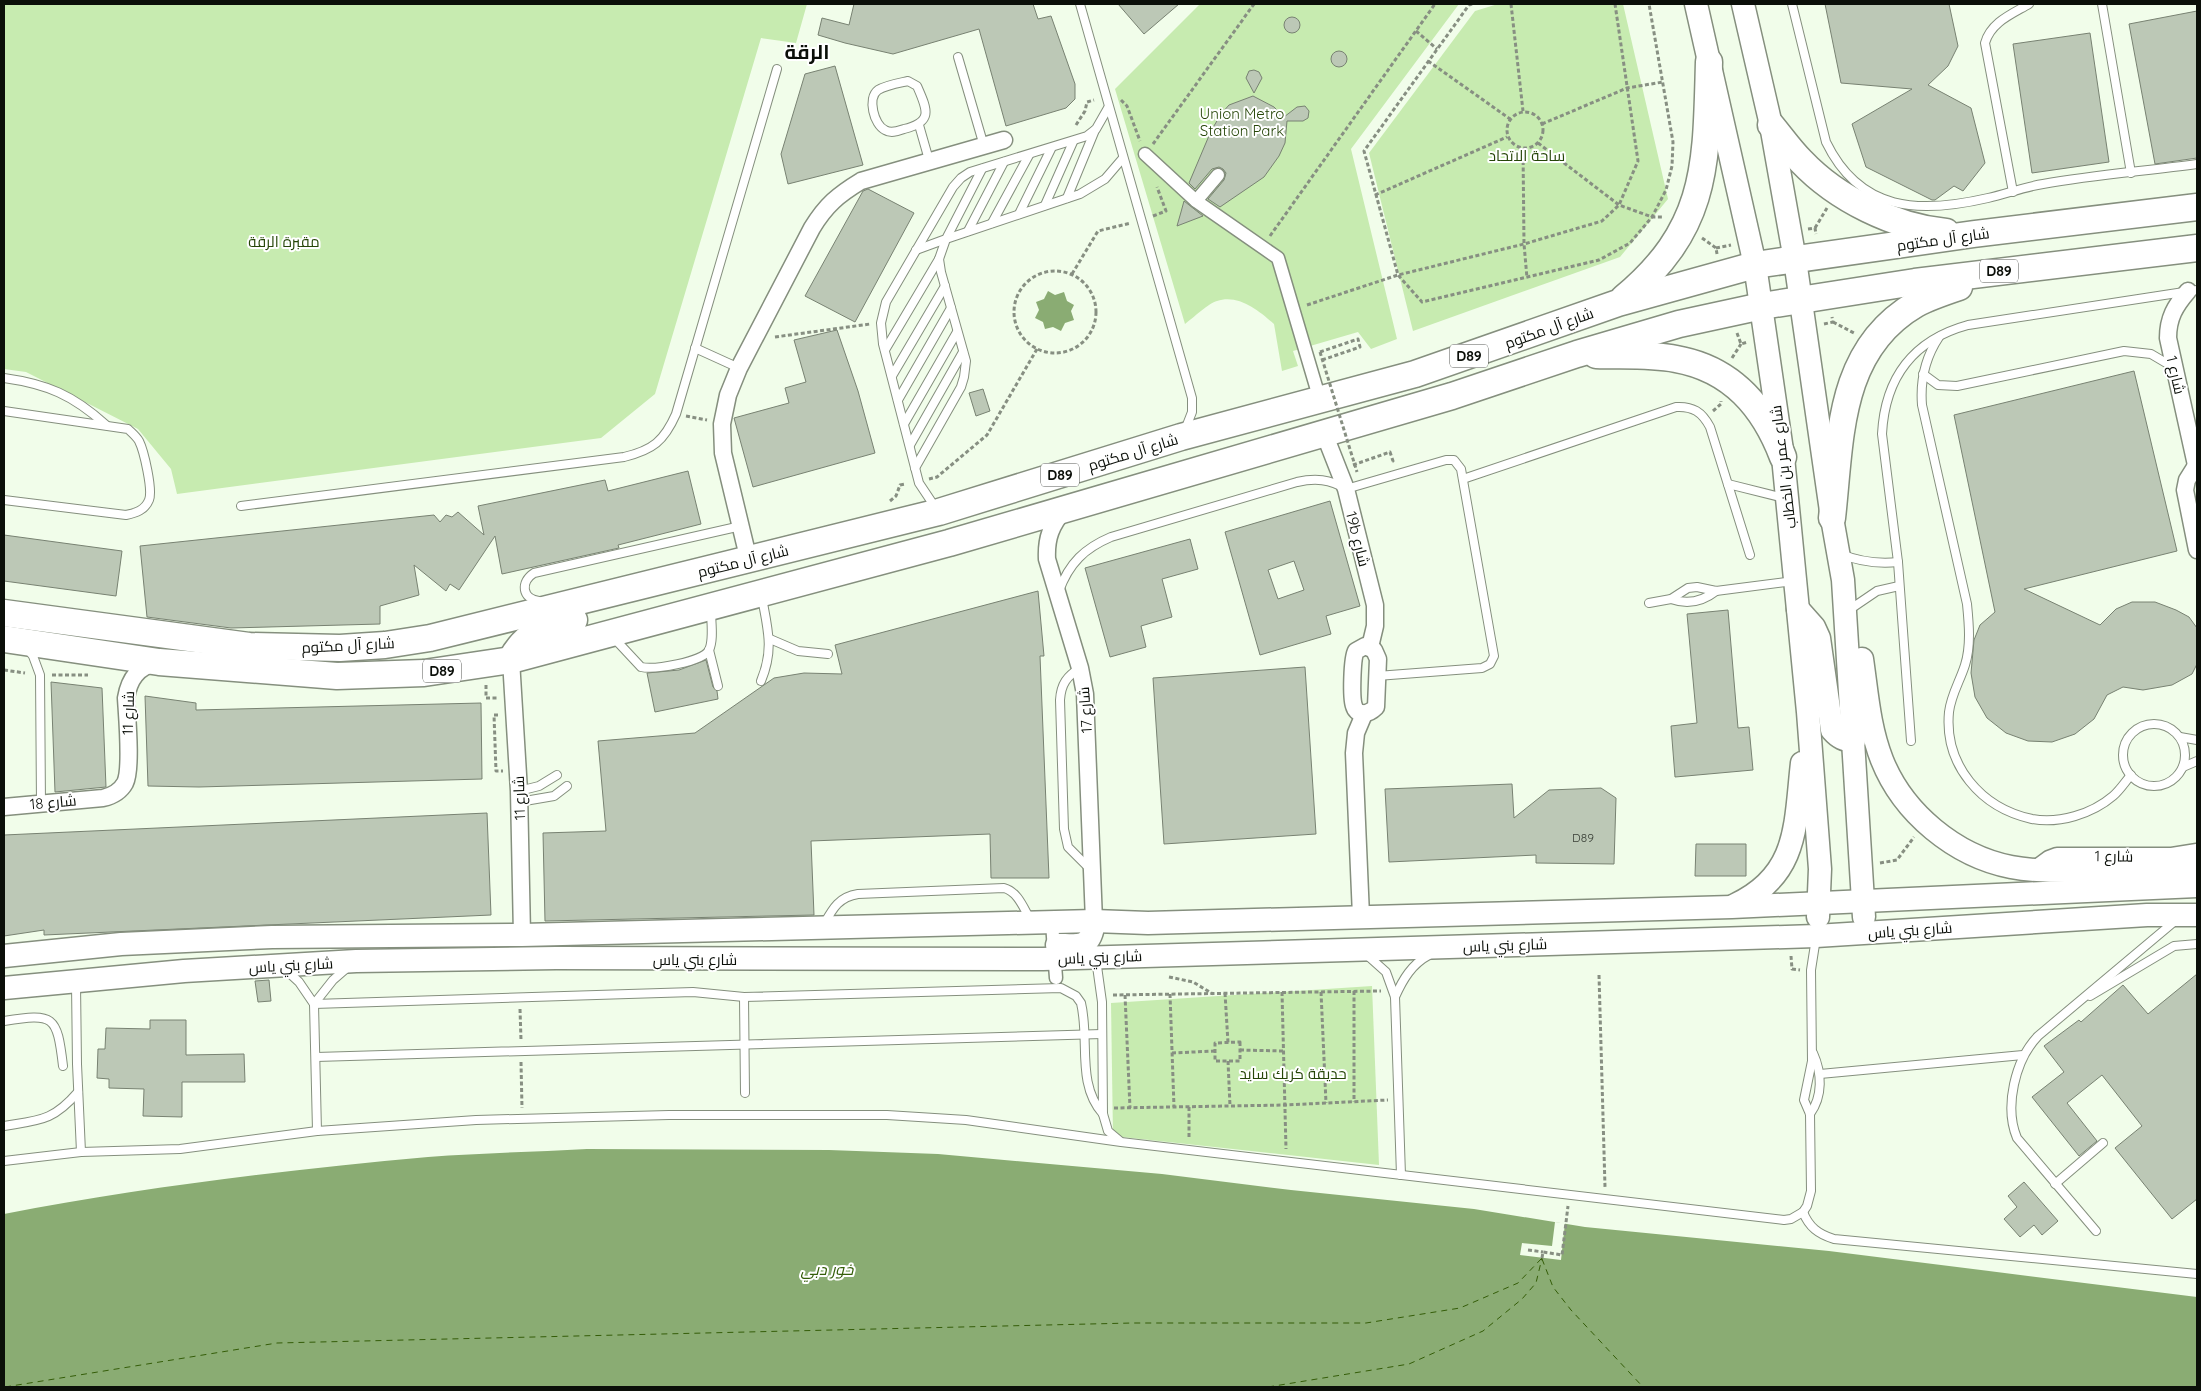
<svg xmlns="http://www.w3.org/2000/svg" width="2201" height="1391" viewBox="0 0 2201 1391" font-family="Quicksand,Cairo,sans-serif">
<style>
.green{fill:#c7ebb0}
.water{fill:#8aac73}
.pier{fill:#f1fdea}
.lines{fill:none;stroke-linecap:round;stroke-linejoin:round}
.ferry{stroke:#345d08;stroke-width:1;stroke-dasharray:6 5;stroke-linecap:butt}
.building{fill:#bcc8b6;stroke:#788272;fill-rule:evenodd}
.service-casing{stroke:#858f7e;stroke-width:10}
.pedestrian-casing{stroke:#858f7e;stroke-width:15}
.minor-casing{stroke:#858f7e;stroke-width:19}
.secondary-casing{stroke:#858f7e;stroke-width:25}
.primary-casing{stroke:#858f7e;stroke-width:29}
.path{stroke:#878f82;stroke-width:3;stroke-dasharray:4 2.5;stroke-linecap:butt}
.service{stroke:#fff;stroke-width:8}
.pedestrian{stroke:#fff;stroke-width:12}
.minor{stroke:#fff;stroke-width:16}
.secondary{stroke:#fff;stroke-width:22}
.primary{stroke:#fff;stroke-width:26}
.path-bridge{stroke:#878f82;stroke-width:3;stroke-dasharray:4 2.5;stroke-linecap:butt}
.labels{text-anchor:middle;dominant-baseline:central;stroke-width:4;stroke-linejoin:round;paint-order:stroke}
.number-label{font-size:12px;fill:#373d34}
.shield{fill:#fff;stroke:#545753;stroke-width:1}
.shield-label{font-size:14px;font-weight:bold;fill:#0b0f09}
.park-label{font-size:15px;fill:#254507;stroke:#fff}
.street-label{font-size:15px;fill:#0b0f09;stroke:#fff}
.water-label{font-size:16px;font-style:italic;fill:#345d08;stroke:#fff}
.district-label{font-size:20px;font-weight:bold;fill:#0b0f09;stroke:#fff}
</style>
<rect width="100%" height="100%" fill="#f1fdea"/>
<!-- green -->
<g class="green">
<polygon points="4,4 807,4 796,43 761,38 655,394 601,438 177,494 171,469 138,429 26,372 4,369"/>
<path d="M1200 4H1459L1351 149 1397 339 1371 349 1358 332 1293 351 1298 366 1282 371 1274 324C1259 311 1239 294 1217 301 1209 303 1193 318 1185 324L1115 89Z"/>
<polygon points="1498,4 1623,4 1668,199 1620,257 1413,331 1369,153 1475,11"/>
<polygon points="1372,986 1379,1165 1113,1136 1111,1003"/>
</g>
<!-- water -->
<g class="water">
<polygon points="1048,291 1055,295 1064,292 1067,301 1074,305 1071,311 1074,320 1065,323 1061,331 1053,327 1045,329 1043,322 1035,318 1039,310 1036,302 1044,299"/>
<path d="M587 1149 829 1150 938 1154 1162 1174 1291 1190 1474 1209 1585 1227 1829 1251 2197 1297V1387H4V1214C144 1187 286 1170 428 1157 481 1153 534 1152 587 1149Z"/>
</g>
<!-- pier -->
<polygon class="pier" points="1555,1222 1565,1223 1561,1260 1520,1255 1522,1243 1552,1246"/>
<g class="lines">
<!-- ferry -->
<g class="ferry">
<polyline points="1542,1259 1553,1287 1571,1310 1643,1387"/>
<polyline points="5,1387 277,1343 1132,1323 1366,1323 1460,1308 1518,1283 1542,1258"/>
<polyline points="1268,1387 1409,1364 1483,1331 1522,1299 1536,1283 1542,1258"/>
</g>
</g>
<!-- building -->
<g class="building">
<polygon points="854,4 1033,4 1038,19 1051,16 1075,84 1075,99 1066,108 1006,126 979,29 893,54 845,43 818,35 822,18 849,25"/>
<polygon points="1118,4 1179,4 1144,34"/>
<polygon points="1825,4 1949,4 1958,46 1948,66 1928,85 1971,108 1985,163 1963,191 1954,186 1935,200 1932,200 1866,167 1852,124 1912,89 1841,83"/>
<polygon points="2197,11 2197,158 2155,164 2129,24"/>
<circle cx="1292" cy="25" r="8"/>
<polygon points="2090,33 2109,162 2032,173 2013,44"/>
<circle cx="1339" cy="59" r="8"/>
<polygon points="835,66 863,165 788,184 781,154 805,74"/>
<polygon points="1254,70 1259,72 1262,78 1254,93 1246,78 1249,71"/>
<polygon points="1253,96 1274,107 1284,117 1297,107 1305,106 1309,111 1308,118 1303,121 1287,121 1285,143 1279,156 1264,177 1220,207 1208,199 1224,180 1226,173 1223,169 1219,167 1212,169 1195,189 1189,183 1211,131 1221,114 1229,105"/>
<polygon points="868,189 914,213 855,322 805,296 863,191"/>
<polygon points="1184,201 1203,216 1177,226 1181,212"/>
<polygon points="837,330 858,391 875,453 753,487 734,418 789,403 785,388 806,382 794,340"/>
<polygon points="2134,371 2177,551 2024,589 2100,625 2116,609 2132,602 2155,602 2176,610 2189,617 2197,628 2197,664 2192,674 2172,685 2143,690 2123,687 2107,695 2094,719 2075,734 2052,742 2028,741 2006,733 1987,718 1975,697 1971,673 1974,640 1980,625 1995,612 1954,415"/>
<polygon points="983,389 990,411 976,416 969,393"/>
<polygon points="688,471 701,524 618,545 619,548 502,574 495,536 459,590 450,584 446,591 414,565 419,595 380,606 380,624 231,628 147,617 140,546 434,515 440,522 446,515 452,517 458,512 484,535 478,506 605,480 608,491"/>
<path d="M1330 501 1360 606 1326 616 1331 634 1260 655 1225 532ZM1294 561 1304 590 1278 599 1268 570Z"/>
<polygon points="4,535 122,551 116,596 4,581"/>
<polygon points="1190,539 1198,569 1162,579 1172,617 1141,626 1146,647 1110,657 1085,568"/>
<polygon points="1038,591 1044,656 1040,656 1049,878 991,878 990,834 811,841 814,915 545,921 543,833 606,831 598,741 695,733 774,678 804,673 842,674 835,645"/>
<polygon points="1728,610 1738,728 1749,727 1753,770 1675,777 1671,726 1697,723 1687,614"/>
<polygon points="706,660 713,687 717,691 718,699 655,712 647,673 679,670"/>
<polygon points="1305,667 1316,834 1164,844 1153,678"/>
<polygon points="51,682 102,688 106,787 55,792"/>
<polygon points="145,696 196,703 196,710 481,703 482,779 199,787 148,786"/>
<polygon points="1512,784 1514,818 1549,790 1601,788 1616,798 1614,864 1536,863 1536,855 1389,862 1385,789"/>
<polygon points="487,813 491,915 44,935 44,930 4,936 4,835"/>
<polygon points="1696,844 1746,844 1746,876 1695,876"/>
<polygon points="2197,974 2197,1199 2172,1219 2115,1148 2142,1126 2102,1075 2067,1103 2097,1141 2079,1156 2032,1097 2064,1072 2044,1046 2079,1020 2081,1022 2123,985 2148,1014"/>
<polygon points="269,980 271,1001 258,1002 255,981"/>
<polygon points="150,1020 186,1020 186,1055 244,1054 245,1082 182,1082 182,1117 143,1116 144,1089 109,1088 109,1079 97,1078 98,1049 105,1049 106,1028 150,1029"/>
<polygon points="2024,1182 2058,1221 2042,1235 2034,1225 2020,1237 2004,1219 2017,1207 2008,1196"/>
</g>
<g class="lines">
<!-- service casing -->
<g class="service-casing">
<g id="service">
<polyline points="1080,4 1192,398 1192,412 1185,430"/>
<path d="M1792 4 1826 142C1860 212 1919 214 1988 198 2006 194 2024 187 2043 184 2094 175 2146 171 2197 164"/>
<polyline points="2102,4 2131,173"/>
<polyline points="958,57 984,146"/>
<path d="M908 81 917 86C927 109 934 122 904 129 898 131 891 134 885 130 874 125 867 98 878 90 886 85 899 83 908 81Z"/>
<polyline points="919,125 929,160"/>
<path d="M2013 192 1985 43C1991 22 2012 14 2029 4"/>
<polyline points="1067,198 1095,130"/>
<polyline points="1045,205 1073,142"/>
<polyline points="1019,214 1051,149"/>
<polyline points="992,223 1029,155"/>
<polyline points="968,231 1004,162"/>
<polyline points="916,250 946,239 982,169"/>
<path d="M1939 337C1925 358 1920 380 1922 405L1967 604C1969 624 1971 646 1965 665 1960 681 1951 695 1949 712 1944 765 1981 808 2032 819 2059 824 2092 814 2113 796 2120 790 2125 782 2131 775"/>
<polyline points="695,348 739,368"/>
<polyline points="885,350 939,259"/>
<polyline points="1923,374 1938,385 1957,386 2124,351 2151,354 2173,367"/>
<polyline points="892,376 945,286"/>
<path d="M4 378C47 384 73 395 106 425"/>
<polyline points="898,400 951,308"/>
<path d="M4 411 128 429C132 433 136 436 139 441 144 451 153 490 149 500 145 510 136 513 126 515L4 500"/>
<polyline points="904,424 957,332"/>
<polyline points="910,445 963,352"/>
<polyline points="915,468 961,387 964,377 966,361 941,272 939,259 946,239 1080,194 1105,179 1123,158"/>
<path d="M1463 479 1676 407C1693 406 1702 412 1710 427L1750 555"/>
<polyline points="1728,484 1784,498"/>
<path d="M241 506 624 457C653 450 664 441 676 414L777 69"/>
<polyline points="935,507 919,483 883,344 881,323 886,302 953,187 961,178 970,172 1087,136 1096,129 1108,108"/>
<path d="M1841 554C1860 562 1877 564 1898 562"/>
<path d="M1059 591C1069 563 1085 548 1111 537L1297 482C1315 478 1330 479 1346 489L1446 460H1454L1461 469 1494 656 1490 664 1482 668 1377 676"/>
<path d="M1671 599C1688 605 1702 602 1716 591"/>
<path d="M539 601C522 599 520 582 534 573L741 526"/>
<polyline points="1649,603 1671,599 1688,588 1697,587 1716,591 1794,581"/>
<polyline points="1849,610 1877,591 1899,586"/>
<path d="M613 637 641 667C654 670 703 662 709 650 714 640 711 622 711 611"/>
<polyline points="770,639 798,651 828,654"/>
<polyline points="27,648 33,656 40,675 41,804"/>
<polyline points="709,650 718,686"/>
<path d="M1080 668C1067 676 1061 684 1060 700L1064 829 1068 847 1091 870"/>
<path d="M761 681C774 650 768 630 762 598"/>
<circle cx="2154" cy="755" r="31"/>
<polyline points="2180,737 2197,740"/>
<path d="M1911 741 1898 562 1882 434C1885 378 1913 340 1968 325L2197 290"/>
<polyline points="2183,767 2197,761"/>
<polyline points="519,791 539,786 557,775"/>
<polyline points="519,802 554,796 567,786"/>
<path d="M824 924C833 908 839 897 858 894L1004 888C1018 892 1023 907 1030 919"/>
<polyline points="1367,955 1386,972 1395,997 1401,1175"/>
<polyline points="1096,959 1102,1002 1103,1114 1108,1131 1120,1141"/>
<polyline points="285,969 299,982 314,1004 317,1131"/>
<polyline points="76,984 77,1064 81,1152"/>
<polyline points="2090,996 2174,946 2197,944"/>
<polyline points="744,997 745,1093"/>
<path d="M1395 997C1403 979 1412 964 1429 955"/>
<path d="M314 1004 693 992 744 997 1061 988 1076 996 1081 1003C1090 1040 1076 1084 1103 1114"/>
<polyline points="314,1004 333,980 348,967"/>
<path d="M4 1021C54 1013 57 1015 63 1066"/>
<polyline points="316,1057 1102,1034"/>
<polyline points="1820,1074 2023,1055"/>
<path d="M1810 1114C1823 1096 1822 1073 1813 1053"/>
<path d="M4 1126C40 1120 53 1121 78 1092"/>
<polyline points="4,1161 81,1152 180,1149 317,1131 476,1120 669,1115 887,1115 966,1120 1121,1142 1784,1220 1791,1219 1803,1212 1807,1206 1811,1191 1810,1114 1804,1100 1812,1061 1811,970 1816,938"/>
<polyline points="2055,1184 2103,1143"/>
<path d="M1803 1212C1809 1227 1818 1234 1834 1239L2197 1274"/>
<path d="M2096 1231 2017 1138C2004 1107 2015 1060 2038 1036L2175 921"/>
</g>
</g>
<!-- pedestrian casing -->
<g class="pedestrian-casing">
<g id="pedestrian">
<polyline points="1145,154 1196,201 1278,258 1320,400"/>
<polyline points="1196,201 1218,175"/>
<polyline points="1052,923 1056,978"/>
</g>
</g>
<!-- minor casing -->
<g class="minor-casing">
<g id="minor">
<path d="M2188 291C2175 306 2168 318 2168 338L2196 465"/>
<polyline points="1324,433 1346,489 1375,605 1375,626 1370,647"/>
<polyline points="2197,464 2187,480 2185,490 2197,550"/>
<path d="M1065 509C1051 525 1046 538 1047 559L1080 668 1085 694 1094 921"/>
<path d="M749 561 723 453 722 424 728 395 739 368 812 228C826 205 838 195 861 181L1004 140"/>
<path d="M1365 646 1374 650 1378 659 1376 707C1372 711 1368 714 1362 713 1358 713 1355 710 1354 706 1351 698 1352 658 1356 651Z"/>
<polyline points="511,660 519,791 522,935"/>
<path d="M4 807 103 798C112 796 120 792 125 783 132 769 127 716 126 698 129 680 137 667 156 663"/>
<polyline points="2034,870 2049,859 2057,856 2172,856 2197,852"/>
<polyline points="1361,916 1354,753 1356,733 1364,714"/>
</g>
</g>
<!-- secondary casing -->
<g class="secondary-casing">
<g id="secondary">
<polyline points="1696,4 1755,265 1783,457 1808,712 1820,869 1818,917"/>
<polyline points="1743,4 1771,125 1795,260 1832,518 1843,580 1864,917"/>
<path d="M1798 609 1814 627 1819 638 1832 730C1839 738 1844 740 1854 741"/>
<path d="M1862 659C1867 693 1869 727 1882 760 1903 813 1955 856 2011 867 2037 872 2064 871 2091 870 2126 870 2162 870 2197 869"/>
<path d="M1735 905C1799 875 1795 825 1802 763"/>
<path d="M1057 945C1081 945 1091 949 1094 921"/>
<polyline points="4,956 121,944 272,937 522,935 1094,921 1148,923 1732,907 2197,886"/>
<polyline points="4,988 184,971 356,961 556,958 1043,959 1816,936 2147,915 2197,915"/>
</g>
</g>
<!-- primary casing -->
<g class="primary-casing">
<g id="primary">
<path d="M1771 125C1781 137 1790 150 1801 161 1837 199 1894 227 1946 232"/>
<path d="M1624 298C1709 227 1706 164 1709 62"/>
<path d="M1596 355C1622 356 1650 354 1676 359 1732 369 1764 407 1783 457"/>
<path d="M1832 518C1841 438 1837 350 1916 304 1929 297 1944 292 1959 287"/>
<polyline points="4,613 249,646 340,648 385,645 430,638 939,512 1181,437 1415,374 1618,303 1755,265 1974,234 2197,207"/>
<polyline points="4,639 159,662 337,676 424,673 511,660 949,543 1452,396 1577,354 1679,324 1762,306 1915,282 2197,248"/>
<path d="M511 660C526 631 545 628 574 620"/>
</g>
</g>
<!-- path -->
<g class="path">
<polyline points="1472,4 1469,5 1364,151 1398,275 1422,302 1599,260 1630,243 1652,217 1666,190 1672,166 1673,142 1649,4"/>
<polyline points="1511,4 1523,111"/>
<polyline points="1416,31 1437,49"/>
<polyline points="1428,61 1510,119"/>
<polyline points="1121,100 1127,106 1140,141"/>
<circle cx="1525" cy="130" r="18"/>
<polyline points="1542,124 1627,88 1663,82"/>
<polyline points="1076,125 1085,111 1087,102 1094,100"/>
<polyline points="1538,143 1619,205 1652,217 1664,217"/>
<polyline points="1153,144 1254,4"/>
<polyline points="1523,148 1524,244 1527,278"/>
<polyline points="1375,195 1507,137"/>
<polyline points="1153,216 1166,211 1157,187"/>
<polyline points="1815,228 1827,208"/>
<polyline points="1808,229 1815,228 1816,234"/>
<polyline points="1270,236 1435,4"/>
<polyline points="1702,238 1716,248 1717,254"/>
<polyline points="1716,248 1731,245"/>
<circle cx="1055" cy="312" r="41"/>
<polyline points="1072,274 1098,231 1131,223"/>
<polyline points="1307,305 1398,275 1524,244 1602,221 1619,205 1638,161 1615,4"/>
<polyline points="1833,322 1854,333"/>
<polyline points="1824,324 1833,322 1832,317"/>
<polyline points="1737,333 1741,344 1748,342"/>
<polyline points="775,337 870,324"/>
<polyline points="1320,352 1358,339 1360,347 1322,360"/>
<polyline points="1732,358 1741,344"/>
<polyline points="1713,411 1721,404 1721,401"/>
<polyline points="686,416 707,420"/>
<polyline points="1353,465 1390,452 1393,461 1390,462"/>
<polyline points="929,479 937,477 987,435 1037,349"/>
<polyline points="890,501 896,496 900,485 906,484"/>
<polyline points="4,670 25,673"/>
<polyline points="52,675 88,675"/>
<polyline points="486,685 486,698 497,698"/>
<polyline points="498,715 494,715 496,771 503,771"/>
<polyline points="1880,863 1897,860 1914,837"/>
<polyline points="1791,956 1792,969 1800,970"/>
<polyline points="1599,975 1605,1187"/>
<polyline points="1169,977 1193,982 1213,994"/>
<polyline points="1354,991 1354,1102"/>
<polyline points="1282,992 1286,1149"/>
<polyline points="1321,992 1326,1103"/>
<polyline points="1225,993 1228,1043"/>
<polyline points="1170,994 1174,1107"/>
<polyline points="1113,995 1381,991"/>
<polyline points="1125,995 1130,1108"/>
<polyline points="520,1009 521,1040"/>
<polygon points="1240,1042 1240,1061 1215,1061 1215,1043"/>
<polyline points="1240,1050 1284,1051"/>
<polyline points="1172,1053 1215,1051"/>
<polyline points="1228,1061 1230,1106"/>
<polyline points="521,1062 522,1108"/>
<polyline points="1189,1107 1189,1139"/>
<polyline points="1114,1108 1285,1105 1388,1100"/>
<polyline points="1528,1250 1543,1252"/>
<polyline points="1542,1258 1543,1252 1562,1255 1568,1206"/>
</g>
<!-- service -->
<use href="#service" class="service"/>
<!-- pedestrian -->
<use href="#pedestrian" class="pedestrian"/>
<!-- minor -->
<use href="#minor" class="minor"/>
<!-- secondary -->
<use href="#secondary" class="secondary"/>
<!-- primary -->
<use href="#primary" class="primary"/>
<!-- path-bridge -->
<polyline class="path-bridge" points="1320,352 1357,472"/>
</g>
<g class="labels">
<!-- number labels -->
<g class="number-label">
<text x="1583" y="837">D89</text>
</g>
<!-- shield labels -->
<g class="shield">
<rect x="1980" y="259.5" width="38" height="23" rx="4"/>
<rect x="1450" y="344.5" width="38" height="23" rx="4"/>
<rect x="1041" y="463.5" width="38" height="23" rx="4"/>
<rect x="423" y="659.5" width="38" height="23" rx="4"/>
</g>
<g class="shield-label">
<text x="1999" y="271">D89</text>
<text x="1469" y="356">D89</text>
<text x="1060" y="475">D89</text>
<text x="442" y="671">D89</text>
</g>
<!-- park labels -->
<g class="park-label">
<text x="1242" y="113">Union Metro<tspan x="1242" dy="17">Station Park</tspan></text>
<text x="1527" y="155">ساحة الاتحاد</text>
<text x="284" y="241">مقبرة الرقة</text>
<text x="1293" y="1073">حديقة كريك سايد</text>
</g>
<!-- street labels -->
<g class="street-label">
<text transform="translate(1943 239) rotate(-8)">شارع آل مكتوم</text>
<text transform="translate(1549 328) rotate(-20)">شارع آل مكتوم</text>
<text transform="translate(2176 375) rotate(77)">شارع 1</text>
<text transform="translate(1133 452) rotate(-17)">شارع آل مكتوم</text>
<text transform="translate(1783 467) rotate(-97)">شارع عمر بن الخطاب</text>
<text transform="translate(1358 539) rotate(76)">19b شارع</text>
<text transform="translate(743 561) rotate(-14)">شارع آل مكتوم</text>
<text transform="translate(348 645) rotate(-3)">شارع آل مكتوم</text>
<text transform="translate(1085 710) rotate(-94)">شارع 17</text>
<text transform="translate(128 713) rotate(-88)">شارع 11</text>
<text transform="translate(519 798) rotate(-92)">شارع 11</text>
<text transform="translate(53 802) rotate(-5)">شارع 18</text>
<text transform="translate(2114 856) rotate(1)">شارع 1</text>
<text transform="translate(1910 930) rotate(-4)">شارع بني ياس</text>
<text transform="translate(1505 945) rotate(-2)">شارع بني ياس</text>
<text transform="translate(1100 957) rotate(-2)">شارع بني ياس</text>
<text x="695" y="959">شارع بني ياس</text>
<text transform="translate(291 965) rotate(-3)">شارع بني ياس</text>
</g>
<!-- water labels -->
<g class="water-label">
<text x="827" y="1269">خور دبي</text>
</g>
<!-- district labels -->
<g class="district-label">
<text x="807" y="51">الرقة</text>
</g>
</g>
<!-- border -->
<rect width="2201" height="1391" fill="none" stroke="#0b0f09" stroke-width="10"/>
</svg>
